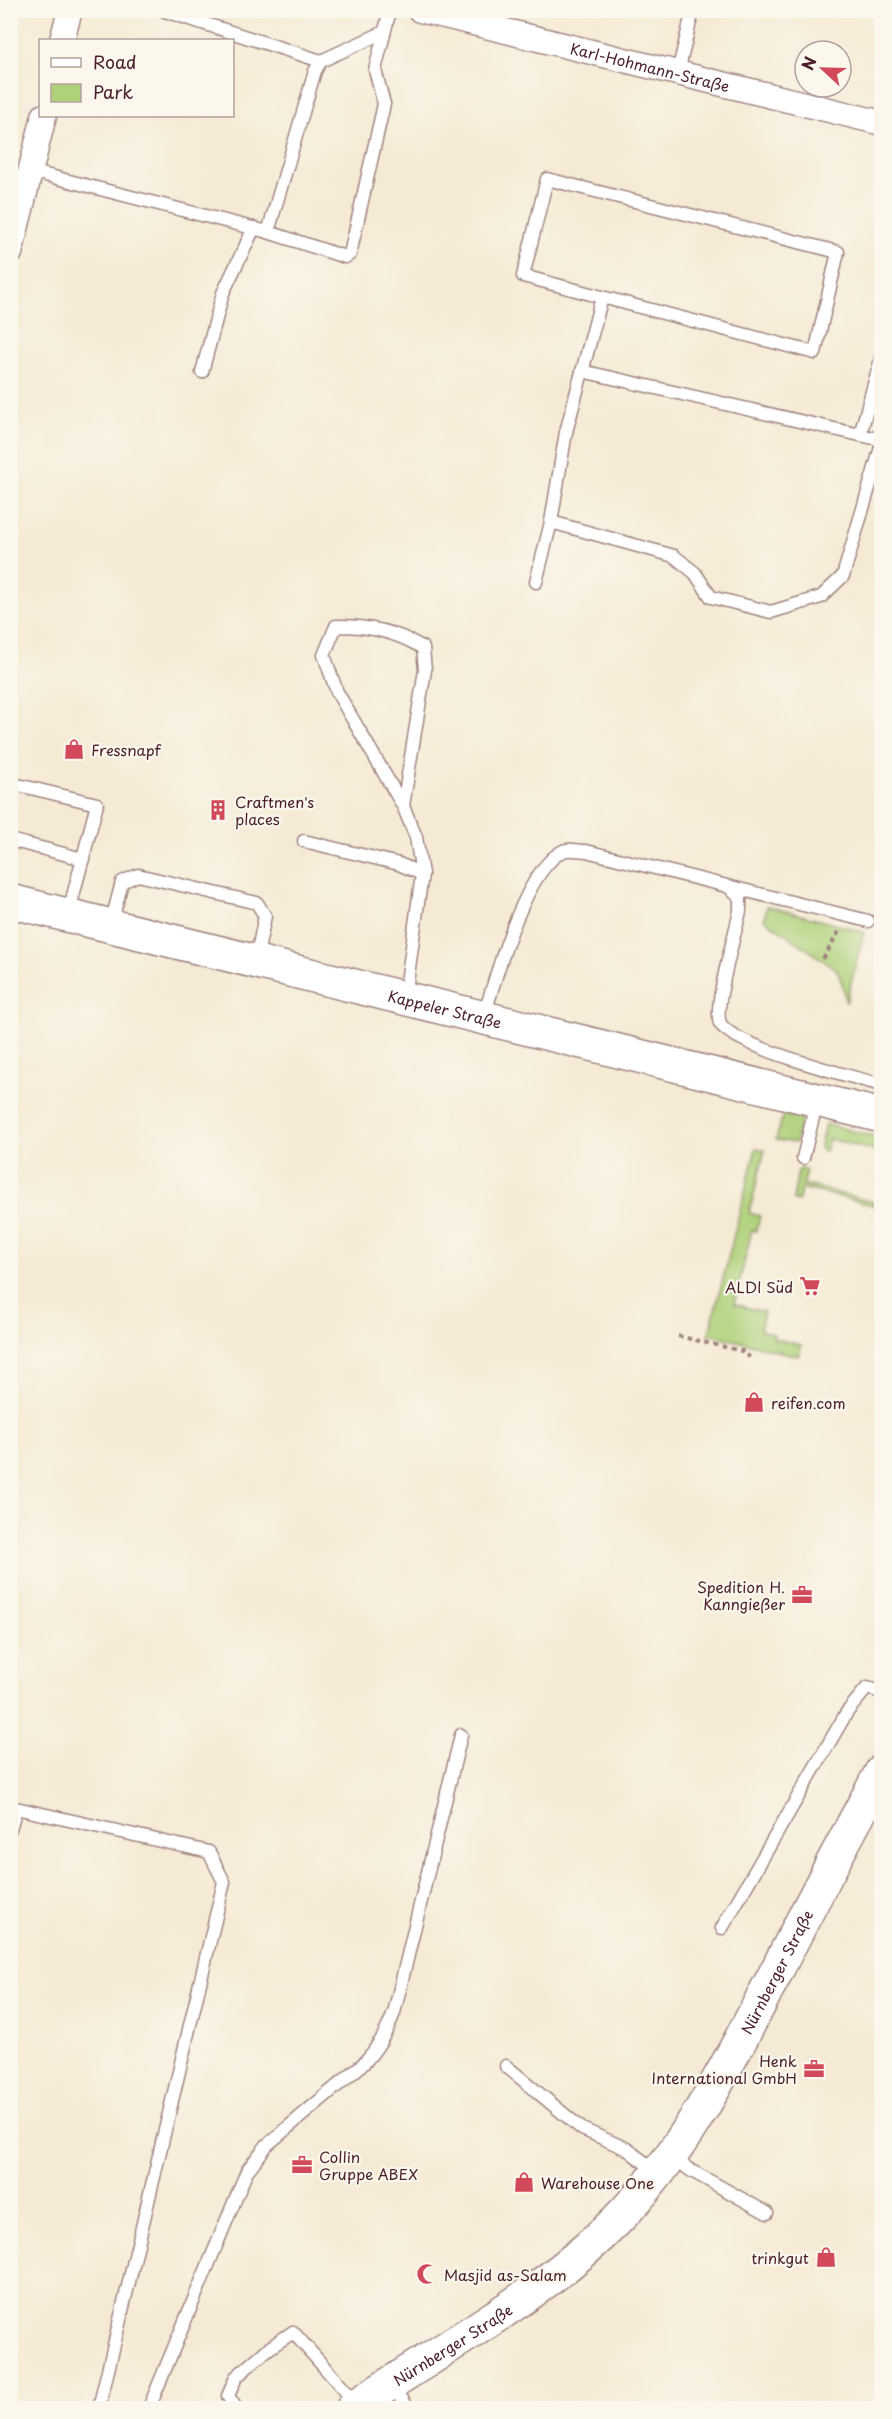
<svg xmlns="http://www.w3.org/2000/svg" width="892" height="2419" viewBox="0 0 892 2419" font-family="'Playpen Sans',sans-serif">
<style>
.green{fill:#aed17a;stroke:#7c7852;stroke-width:1.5}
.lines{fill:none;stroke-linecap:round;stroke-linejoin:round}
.lane-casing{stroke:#a08480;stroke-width:15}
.street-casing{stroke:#a08480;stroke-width:27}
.secondary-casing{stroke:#a08480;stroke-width:36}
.path{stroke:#a08480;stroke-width:4;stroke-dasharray:4.5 4.5;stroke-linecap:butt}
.lane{stroke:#fff;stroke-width:12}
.street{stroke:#fff;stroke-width:24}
.secondary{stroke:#fff;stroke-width:33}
.labels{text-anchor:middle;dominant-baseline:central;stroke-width:4.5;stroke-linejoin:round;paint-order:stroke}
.street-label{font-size:15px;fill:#4a1f2b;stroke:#fbf7ec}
.poi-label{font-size:15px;fill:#4a1f2b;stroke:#fbf7ec;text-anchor:start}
</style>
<rect width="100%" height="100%" fill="#fbf7ec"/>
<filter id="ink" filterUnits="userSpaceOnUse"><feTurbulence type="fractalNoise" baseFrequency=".0167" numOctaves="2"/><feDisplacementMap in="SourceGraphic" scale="12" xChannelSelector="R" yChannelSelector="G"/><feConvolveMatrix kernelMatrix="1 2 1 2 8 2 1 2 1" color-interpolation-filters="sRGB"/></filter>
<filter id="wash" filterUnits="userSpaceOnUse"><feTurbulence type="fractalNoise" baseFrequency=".008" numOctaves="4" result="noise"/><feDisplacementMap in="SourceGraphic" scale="24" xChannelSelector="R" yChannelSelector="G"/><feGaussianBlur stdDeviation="1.35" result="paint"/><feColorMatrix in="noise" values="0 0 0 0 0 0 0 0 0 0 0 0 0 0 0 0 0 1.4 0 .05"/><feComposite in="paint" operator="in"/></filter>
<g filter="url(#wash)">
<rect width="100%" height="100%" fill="#f5ead4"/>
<!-- green -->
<g class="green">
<polygon points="767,906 864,932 846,1003 843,986 837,970 764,919"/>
<polygon points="783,1114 802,1119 795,1143 776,1140"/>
<polygon points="825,1124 881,1138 881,1152 829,1139 825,1152 822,1151 820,1146"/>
<polygon points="756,1148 765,1150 749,1213 760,1216 756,1231 752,1230 734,1304 764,1312 760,1330 774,1334 773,1338 801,1345 798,1356 709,1334"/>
<polygon points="801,1169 806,1170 803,1184 881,1204 881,1207 802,1188 798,1202 793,1200 798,1171"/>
</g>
</g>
<g filter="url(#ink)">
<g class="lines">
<!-- lane casing -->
<g class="lane-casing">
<g id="lane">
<polyline points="165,11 321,61"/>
<polyline points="678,72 693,10"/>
<polyline points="30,171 268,232 345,257 350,254 384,104 375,70 390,10"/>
<polyline points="268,232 315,71 321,61 384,32"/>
<polyline points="582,371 882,440"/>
<polyline points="202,372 223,293 254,228"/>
<polyline points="860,435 882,355"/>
<polyline points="551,522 674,556 695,573 711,597 771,612 821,597 843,576 882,444"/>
<polyline points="536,582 551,522 566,432 602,297 815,353 838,252 547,179 523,276 602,297"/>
<polyline points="10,783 97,804 68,915"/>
<path d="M403 806 425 670 423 648C395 631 369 626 336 626L324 655 337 692 403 806 416 837 422 874 405 997"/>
<polyline points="10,840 83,859"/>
<polyline points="304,841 399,864 422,874"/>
<path d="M729 887 740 898V911C736 931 713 1008 720 1023 732 1046 852 1077 882 1085"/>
<polyline points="111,924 122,882 138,875 257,903 265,916 256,960"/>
<path d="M484 1016C496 976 525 869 563 851 569 848 579 851 586 851L868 921"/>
<polyline points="803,1158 817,1101"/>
<polyline points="10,1829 16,1808 209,1852 224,1882 99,2408"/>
<polyline points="722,1928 847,1712 867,1688 882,1692"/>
<polyline points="506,2066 582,2129 627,2149 658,2173"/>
<polyline points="672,2157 690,2170 767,2213"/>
<polyline points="392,2384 408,2408"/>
<path d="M149 2408 247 2171 267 2145 363 2064C378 2048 386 2033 394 2013L461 1735"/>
<polyline points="236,2408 228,2396 236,2377 268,2349 293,2332 356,2403"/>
</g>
</g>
<!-- street casing -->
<g class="street-casing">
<g id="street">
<path id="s1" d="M420 10 882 123"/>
<polyline points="62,40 70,10"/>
<polyline points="10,253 44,116"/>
</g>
</g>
<!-- secondary casing -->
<g class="secondary-casing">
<g id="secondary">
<path id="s2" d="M10 901 882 1116"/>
<path id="s3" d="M353 2408C441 2348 540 2298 615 2222 687 2150 727 2065 774 1976 809 1907 845 1839 882 1771"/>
</g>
</g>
<!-- path -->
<g class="path">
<polyline points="823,959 841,928"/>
<polyline points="678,1336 746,1352 751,1361"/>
</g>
<!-- lane -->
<use href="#lane" class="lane"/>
<!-- street -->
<use href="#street" class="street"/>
<!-- secondary -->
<use href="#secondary" class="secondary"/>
</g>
</g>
<!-- icons -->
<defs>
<g id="shop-bare" transform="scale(1.62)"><path d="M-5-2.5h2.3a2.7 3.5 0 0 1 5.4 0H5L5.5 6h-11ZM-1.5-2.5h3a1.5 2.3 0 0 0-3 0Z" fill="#d1495b" stroke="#fbf7ec" stroke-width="2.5" paint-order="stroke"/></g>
<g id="building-bare" transform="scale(1.62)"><path d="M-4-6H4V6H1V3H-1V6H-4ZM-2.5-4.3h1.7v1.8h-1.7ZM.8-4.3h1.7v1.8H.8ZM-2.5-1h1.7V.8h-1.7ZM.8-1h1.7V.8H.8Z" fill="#d1495b" stroke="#fbf7ec" stroke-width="2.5" paint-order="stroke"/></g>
<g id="supermarket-bare" transform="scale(1.62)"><path d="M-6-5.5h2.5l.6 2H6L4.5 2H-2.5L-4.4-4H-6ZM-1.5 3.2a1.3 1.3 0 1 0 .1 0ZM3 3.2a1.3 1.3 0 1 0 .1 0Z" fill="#d1495b" stroke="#fbf7ec" stroke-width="2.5" paint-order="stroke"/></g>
<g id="office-bare" transform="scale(1.62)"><path d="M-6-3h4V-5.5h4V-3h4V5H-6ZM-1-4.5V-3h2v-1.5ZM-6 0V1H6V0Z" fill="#d1495b" stroke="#fbf7ec" stroke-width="2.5" paint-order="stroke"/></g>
<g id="mosque-bare" transform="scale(1.62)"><path d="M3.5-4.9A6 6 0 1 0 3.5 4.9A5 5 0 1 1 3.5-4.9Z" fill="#d1495b" stroke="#fbf7ec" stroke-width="2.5" paint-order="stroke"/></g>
</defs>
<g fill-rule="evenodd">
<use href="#shop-bare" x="74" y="749"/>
<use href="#building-bare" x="218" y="810"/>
<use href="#supermarket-bare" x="810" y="1286"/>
<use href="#shop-bare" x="754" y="1402"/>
<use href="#office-bare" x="802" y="1595"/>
<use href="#office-bare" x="814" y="2069"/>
<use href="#office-bare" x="302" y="2165"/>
<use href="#shop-bare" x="524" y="2182"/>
<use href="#shop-bare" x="826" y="2257"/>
<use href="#mosque-bare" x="427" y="2274"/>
</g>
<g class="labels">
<!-- street labels -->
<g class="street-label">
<text stroke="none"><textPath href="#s1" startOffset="237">Karl-Hohmann-Straße</textPath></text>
<text stroke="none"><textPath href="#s2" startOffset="448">Kappeler Straße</textPath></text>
<text stroke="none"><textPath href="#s3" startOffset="621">Nürnberger Straße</textPath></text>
<text stroke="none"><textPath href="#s3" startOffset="118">Nürnberger Straße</textPath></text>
</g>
<!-- poi labels -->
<g class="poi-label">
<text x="91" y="749">Fressnapf</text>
<text x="235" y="801">Craftmen's<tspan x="235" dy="17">places</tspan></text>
<text x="793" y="1286" text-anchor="end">ALDI Süd</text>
<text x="771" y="1402">reifen.com</text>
<text x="785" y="1586" text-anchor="end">Spedition H.<tspan x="785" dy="17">Kanngießer</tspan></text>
<text x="797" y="2060" text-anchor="end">Henk<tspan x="797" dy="17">International GmbH</tspan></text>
<text x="319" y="2156">Collin<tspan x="319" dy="17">Gruppe ABEX</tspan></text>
<text x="541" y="2182">Warehouse One</text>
<text x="809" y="2257" text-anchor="end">trinkgut</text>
<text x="444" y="2274">Masjid as-Salam</text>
</g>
</g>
<!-- margin -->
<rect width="892" height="2419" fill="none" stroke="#fbf7ec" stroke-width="36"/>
<!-- legend -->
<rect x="39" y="39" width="195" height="78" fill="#fbf7ec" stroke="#b4a19f" stroke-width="1.5"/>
<rect x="51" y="58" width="30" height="9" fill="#ffffff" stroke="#b4a19f" stroke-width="1.5"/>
<text x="93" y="69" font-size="18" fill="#4a1f2b">Road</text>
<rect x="51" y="84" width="30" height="18" fill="#aed17a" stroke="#b4a19f" stroke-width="1.5"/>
<text x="93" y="99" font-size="18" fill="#4a1f2b">Park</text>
<!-- north arrow -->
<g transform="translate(823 69) rotate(292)"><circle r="28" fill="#fbf7ec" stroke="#b4a19f" stroke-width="1.5"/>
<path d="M0-4.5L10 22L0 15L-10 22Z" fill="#d1495b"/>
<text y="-9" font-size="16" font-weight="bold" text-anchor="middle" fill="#4a1f2b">N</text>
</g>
</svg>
